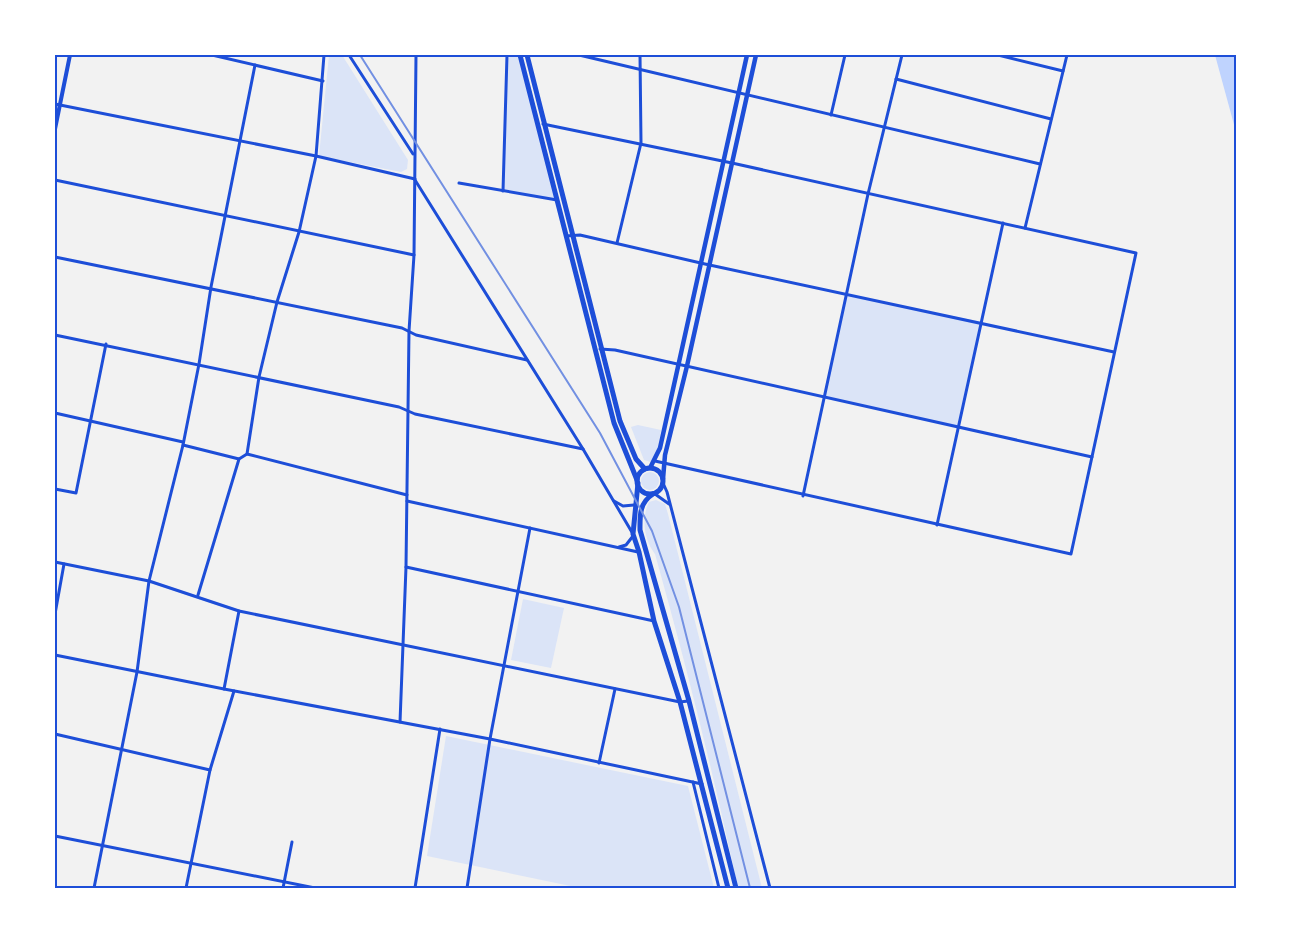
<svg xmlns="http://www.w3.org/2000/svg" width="1291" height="943" viewBox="0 0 1291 943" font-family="'Nunito Sans',sans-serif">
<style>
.green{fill:#dbe4f7}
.water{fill:#bfd3fe}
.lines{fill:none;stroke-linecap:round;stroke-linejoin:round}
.minor{stroke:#1d4ed8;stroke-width:3}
.tertiary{stroke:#1d4ed8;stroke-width:4}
.secondary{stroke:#1d4ed8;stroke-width:4.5}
.primary{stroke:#1d4ed8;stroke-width:5}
.rail{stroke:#7290e2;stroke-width:2}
.neatline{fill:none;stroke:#1d4ed8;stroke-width:2}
</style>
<rect width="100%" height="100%" fill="#f2f2f2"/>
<!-- green -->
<g class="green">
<polygon points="329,55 342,55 408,160 407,169 401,172 319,156"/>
<polygon points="513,55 518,55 557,200 503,191 507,59"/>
<polygon points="847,295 982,322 958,427 824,397"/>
<polygon points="638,425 661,430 658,449 651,462 644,460 631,427"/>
<circle cx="650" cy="481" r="9"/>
<path d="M656 500 665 504 668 514 762 888H738C714 776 686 664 655 554 644 540 641 518 649 502Z"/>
<polygon points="523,599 564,608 551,668 511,660"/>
<polygon points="446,736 688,786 714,888 580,888 427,856"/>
</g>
<!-- water -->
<polygon class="water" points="1215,55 1236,55 1236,132"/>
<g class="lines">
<!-- minor -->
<g class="minor">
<polyline points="212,55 323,81"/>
<polyline points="349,55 413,154"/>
<polyline points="579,55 1040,164"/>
<polyline points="998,55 1063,71"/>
<polyline points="896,79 1051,119"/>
<polyline points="55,104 316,156 415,179"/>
<polyline points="831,115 845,55"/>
<polyline points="543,124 732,163 1136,253 1071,554 655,461"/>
<polyline points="55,180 414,255"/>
<polyline points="415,180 583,449 633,534"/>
<polyline points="459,183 557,200"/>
<polyline points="503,191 507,55"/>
<polyline points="1025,228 1067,55"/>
<polyline points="566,236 580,235 705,264 1114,352"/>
<polyline points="617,243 641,143 640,55"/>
<polyline points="55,257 402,328 416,335 527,360"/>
<polyline points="55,335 399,407 415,414 583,449"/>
<polyline points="600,349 615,350 1092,457"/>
<polyline points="55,413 183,442"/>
<polyline points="183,445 239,459"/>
<polyline points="247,454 407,495"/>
<polyline points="663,483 667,492 770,888"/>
<polyline points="55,489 76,493 106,344"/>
<polyline points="655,494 669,504"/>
<polyline points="803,496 868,194 902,55"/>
<polyline points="407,501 638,552"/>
<polyline points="614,501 623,506 634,505"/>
<polyline points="937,525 1003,223"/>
<polyline points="619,547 626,545 633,536"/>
<polyline points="55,562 149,581 239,611 680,702 688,701"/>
<polyline points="406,567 654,621"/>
<polyline points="198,595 239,459 247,454 259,377 277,302 299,232 316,156 324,55"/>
<polyline points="55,614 64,564"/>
<polyline points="55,655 224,689 490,739 702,784"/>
<polyline points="224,689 239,611"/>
<polyline points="400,722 406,567 409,331 414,255 416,55"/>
<polyline points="55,734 210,770"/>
<polyline points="599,763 615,689"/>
<polyline points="693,782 719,888"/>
<polyline points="55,836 315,888"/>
<polyline points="94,888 137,672 149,581 183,445 199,364 211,287 255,65"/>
<polyline points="186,888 210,770 234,691"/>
<polyline points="283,888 292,842"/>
<polyline points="415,888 440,729"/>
<polyline points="467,888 490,739 530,528"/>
</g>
<!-- tertiary -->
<polyline class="tertiary" points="55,129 70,55"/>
<!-- secondary -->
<g class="secondary">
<polyline points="650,468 660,448 747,55"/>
<polyline points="663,479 665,455 687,366 756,55"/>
</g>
<!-- primary -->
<g class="primary">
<polyline points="520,55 614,423 637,480"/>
<polyline points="527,55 620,421 636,459 645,469"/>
<circle cx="650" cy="481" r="13"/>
<polyline points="638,483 633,534 639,552 654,621 680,702 728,888"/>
<path d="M653 494C639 503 640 516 640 530L689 701 736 888"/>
</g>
<!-- rail -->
<polyline class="rail" points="360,55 600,433 652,531 679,607 750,888"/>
</g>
<!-- border -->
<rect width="1291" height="943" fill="none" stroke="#ffffff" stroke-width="112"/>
<rect x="56" y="56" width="1179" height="831" class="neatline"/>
</svg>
